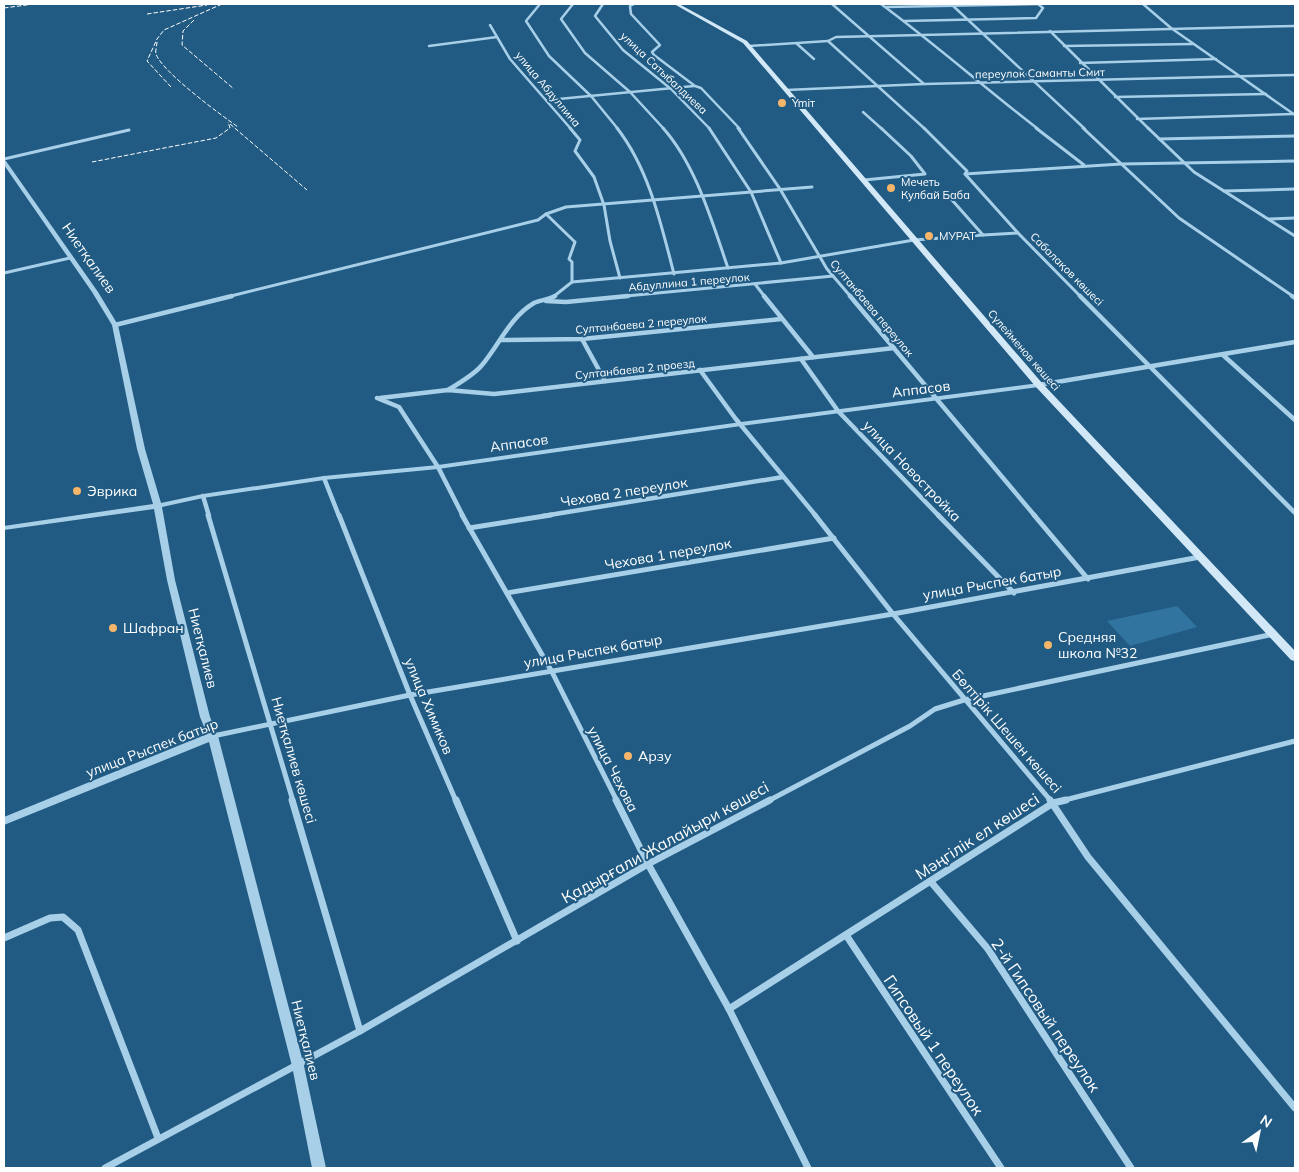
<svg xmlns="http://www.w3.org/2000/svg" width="1299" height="1172" viewBox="0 0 1299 1172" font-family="Mulish,sans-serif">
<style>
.green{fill:#30749f}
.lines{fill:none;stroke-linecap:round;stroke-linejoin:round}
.minor-far4{stroke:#a8cfe8;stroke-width:2.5}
.minor-far3{stroke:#a8cfe8;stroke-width:3}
.minor-far2{stroke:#a8cfe8;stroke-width:4.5}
.minor-far1{stroke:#a8cfe8;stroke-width:5}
.minor{stroke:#a8cfe8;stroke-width:7}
.tertiary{fill:#a8cfe8;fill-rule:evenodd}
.secondary{fill:#d2e8f7;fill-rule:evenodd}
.rail{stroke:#fff;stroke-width:1;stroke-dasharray:4.5 2;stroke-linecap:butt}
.poi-dot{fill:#f5b669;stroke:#215b83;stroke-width:2}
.labels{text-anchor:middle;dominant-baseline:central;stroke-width:4;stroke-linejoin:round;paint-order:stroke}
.far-street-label{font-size:11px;fill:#fff;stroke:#215b83}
.far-poi-label{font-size:11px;fill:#fff;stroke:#215b83;text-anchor:start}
.street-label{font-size:14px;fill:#fff;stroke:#215b83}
.poi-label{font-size:14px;fill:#fff;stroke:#215b83;text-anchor:start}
.near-street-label{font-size:16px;fill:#fff;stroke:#215b83}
</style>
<rect width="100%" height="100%" fill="#215b83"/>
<!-- green -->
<polygon class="green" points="1177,606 1197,627 1130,646 1107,621"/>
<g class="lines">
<!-- minor-far4 -->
<g class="minor-far4">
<polyline points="540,4 526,21 549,56 591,96 618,129"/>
<polyline points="573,4 561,19 585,53 630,92 664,129"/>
<polyline points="603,4 595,16 623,50 671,89 710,129"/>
<polyline points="634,4 630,6 631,14 660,45 652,52 654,55 695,86 701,88 740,129"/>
<polyline points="832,4 924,84"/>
<path d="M881 4C935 44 985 88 1038 129"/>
<polyline points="951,4 1085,129"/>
<polyline points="1143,4 1171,28 1295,115"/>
<polyline points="886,7 1038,4"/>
<polyline points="904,21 1036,18 1043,8 1038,4"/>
<polyline points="490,25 510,59 571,129"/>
<polyline points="1050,31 1149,129"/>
<polyline points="828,41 925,129"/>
<polyline points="796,43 814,59"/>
<polyline points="429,46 497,37"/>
<polyline points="749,46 828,41 836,37 1295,26"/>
<polyline points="1064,46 1193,44"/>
<polyline points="1080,63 1216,59"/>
<polyline points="786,90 924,84 1295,75"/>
<polyline points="1115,97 1266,94"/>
<polyline points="548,100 694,86"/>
<polyline points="863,112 882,129"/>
<polyline points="1137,119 1293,114"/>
</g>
<!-- minor-far3 -->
<g class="minor-far3">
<polyline points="570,128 580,140 575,151 594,177 604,205 610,241 620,278"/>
<path d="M617 128C649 169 661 224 674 274"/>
<path d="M663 128C696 165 712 222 728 268"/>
<polyline points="709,128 751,192 781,263"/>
<polyline points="738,128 780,189 827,269 851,297"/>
<polyline points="924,128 967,171 965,174 1018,233 1081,297"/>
<polyline points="1036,128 1084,165"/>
<polyline points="1083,128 1179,218 1294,297"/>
<polyline points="1148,128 1194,172 1295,236"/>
<polyline points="1159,139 1295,136"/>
<polyline points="4,159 129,130"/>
<polyline points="965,174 1121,164 1295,161"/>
<polyline points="864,180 925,174 911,156 881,128"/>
<polyline points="944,191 983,235 1018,233"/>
<polyline points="1224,191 1295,189"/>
<polyline points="546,214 575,242 569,259 572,262 572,282 553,297"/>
<polyline points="1269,219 1295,218"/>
<polyline points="4,273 70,258"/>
<polyline points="572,282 781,263 914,240 983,235"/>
<polyline points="755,284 765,297"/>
<polyline points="227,297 538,220 546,214 566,207 812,187"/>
<polyline points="616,297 833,276"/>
</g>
<!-- minor-far2 -->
<g class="minor-far2">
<polyline points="764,296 813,357"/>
<polyline points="850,296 1035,516"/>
<polyline points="1080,296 1295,513"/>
<polyline points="1292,296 1295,298"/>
<polyline points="546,301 566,302 628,296"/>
<polyline points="115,325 232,296"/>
<polyline points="582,339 605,381"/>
<polyline points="501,340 582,339 781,319"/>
<polyline points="1223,355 1295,420"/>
<polyline points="801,359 838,411 939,516"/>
<polyline points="700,370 735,418 816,516"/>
<polyline points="1039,385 1295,342"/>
<path d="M448 390C459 383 474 375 482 365 499 345 510 317 534 303 540 300 548 300 555 296"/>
<polyline points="377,398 399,407 438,467 463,516"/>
<polyline points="380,398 448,390 494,394 894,348"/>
<polyline points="324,478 339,516"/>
<polyline points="203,496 209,516"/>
<polyline points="543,516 783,477"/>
</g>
<!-- minor-far1 -->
<g class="minor-far1">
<polyline points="208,515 293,801"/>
<polyline points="339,515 410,695 456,801"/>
<polyline points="462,515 552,672 617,801"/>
<polyline points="815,515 893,614 1051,801"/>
<polyline points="938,515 1014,593"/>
<polyline points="1034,515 1088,579"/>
<polyline points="469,528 551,515"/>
<polyline points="507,593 834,538"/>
<polyline points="213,736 410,695 893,614 1200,557"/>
<polyline points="768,801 910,726 935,709 964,700 1274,634"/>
<polyline points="1061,801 1295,741"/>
</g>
<!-- minor -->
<g class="minor">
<polyline points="292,800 360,1031"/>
<polyline points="456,800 517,941"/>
<polyline points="616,800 648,864 729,1009 808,1168"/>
<polyline points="1050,800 1088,857 1295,1108"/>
<polyline points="931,882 988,949 1131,1168"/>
<polyline points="846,935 1001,1168"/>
<polyline points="4,938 50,918 63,917 78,930 158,1138"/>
<polyline points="729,1009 1053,803 1066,800"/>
<polyline points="105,1168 360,1031 648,864 770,800"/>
</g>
<!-- tertiary -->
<polygon class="tertiary" points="4,160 6,161 98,292 118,325 145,449 161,503 203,494 324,476 438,465 741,422 1039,383 1043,385 1039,387 741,426 438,469 324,480 203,498 162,507 175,580 210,717 218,736 304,1066 326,1168 312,1168 292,1066 209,742 4,825 4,817 207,734 200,717 167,580 154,509 4,530 4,526 153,504 137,449 112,325 92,292 4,165"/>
<!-- secondary -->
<polygon class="secondary" points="674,4 679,4 747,41 1042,383 1295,651 1295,661 1291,660 1036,387 743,43"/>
<!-- rail -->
<g class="rail">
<polyline points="4,8 34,4"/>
<polyline points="147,14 207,5"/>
<polyline points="194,20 183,31 182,45 234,89"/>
<path d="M157 42C157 45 155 51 156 54 162 72 221 115 238 127"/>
<polyline points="171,87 147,61 157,39 164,30 222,4"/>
<polyline points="230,124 307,190"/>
<polyline points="92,162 216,138 230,128 228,122"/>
</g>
</g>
<!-- markers -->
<g class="poi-dot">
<circle cx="782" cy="103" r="5"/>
<circle cx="891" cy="188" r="5"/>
<circle cx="929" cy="236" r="5"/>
<circle cx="77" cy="491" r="5"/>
<circle cx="113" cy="628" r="5"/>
<circle cx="1048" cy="645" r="5"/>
<circle cx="628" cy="756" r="5"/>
</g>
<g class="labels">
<!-- far-street labels -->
<g class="far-street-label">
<text transform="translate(664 73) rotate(43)">улица Сатыбалдиева</text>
<text transform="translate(1040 73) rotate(-1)">переулок Саманты Смит</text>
<text transform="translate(548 89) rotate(50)">улица Абдуллина</text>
<text transform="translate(1067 269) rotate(45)">Сабалақов көшесі</text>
<text transform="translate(689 282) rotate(-5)">Абдуллина 1 переулок</text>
<text transform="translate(872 308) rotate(50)">Султанбаева переулок</text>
<text transform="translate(641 324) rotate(-5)">Султанбаева 2 переулок</text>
<text transform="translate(1024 350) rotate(49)">Сүлейменов көшесі</text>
<text transform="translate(635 369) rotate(-6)">Султанбаева 2 проезд</text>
</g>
<!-- far-poi labels -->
<g class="far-poi-label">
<text x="792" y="103">Ymiт</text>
<text x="901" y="182">Мечеть<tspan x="901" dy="13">Кулбай Баба</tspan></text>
<text x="939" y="236">МУРАТ</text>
</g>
<!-- street labels -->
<g class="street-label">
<text transform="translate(89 258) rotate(55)">Ниетқалиев</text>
<text transform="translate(921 389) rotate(-7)">Аппасов</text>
<text transform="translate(519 443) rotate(-8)">Аппасов</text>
<text transform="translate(912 471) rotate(46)">улица Новостройка</text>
<text transform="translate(624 492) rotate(-9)">Чехова 2 переулок</text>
<text transform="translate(668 554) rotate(-10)">Чехова 1 переулок</text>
<text transform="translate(992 583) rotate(-10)">улица Рыспек батыр</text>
<text transform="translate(203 648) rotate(76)">Ниетқалиев</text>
<text transform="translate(593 651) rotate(-10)">улица Рыспек батыр</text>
<text transform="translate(429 706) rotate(67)">улица Химиков</text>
<text transform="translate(1007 731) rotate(49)">Бөлтірік Шешен көшесі</text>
<text transform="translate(152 748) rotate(-21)">улица Рыспек батыр</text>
<text transform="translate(294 760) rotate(74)">Ниетқалиев көшесі</text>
<text transform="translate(613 769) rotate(63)">улица Чехова</text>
<text transform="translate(306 1040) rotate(76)">Ниетқалиев</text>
</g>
<!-- poi labels -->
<g class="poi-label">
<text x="87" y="491">Эврика</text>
<text x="123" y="628">Шафран</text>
<text x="1058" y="637">Средняя<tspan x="1058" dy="16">школа №32</tspan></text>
<text x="638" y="756">Арзу</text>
</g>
<!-- near-street labels -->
<g class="near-street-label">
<text transform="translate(977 836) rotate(-33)">Мәңгілік ел көшесі</text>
<text transform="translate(665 842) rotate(-29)">Қадырғали Жалайыри көшесі</text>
<text transform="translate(1046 1015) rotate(56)">2-й Гипсовый переулок</text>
<text transform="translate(934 1045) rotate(56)">Гипсовый 1 переулок</text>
</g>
</g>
<!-- border -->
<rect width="1299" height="1172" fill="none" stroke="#ffffff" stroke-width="10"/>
<!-- north arrow -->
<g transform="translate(1259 1132) rotate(33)" stroke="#215b83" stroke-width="4" paint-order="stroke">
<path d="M0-4L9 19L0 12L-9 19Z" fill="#ffffff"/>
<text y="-8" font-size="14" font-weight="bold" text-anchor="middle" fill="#ffffff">N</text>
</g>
</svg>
